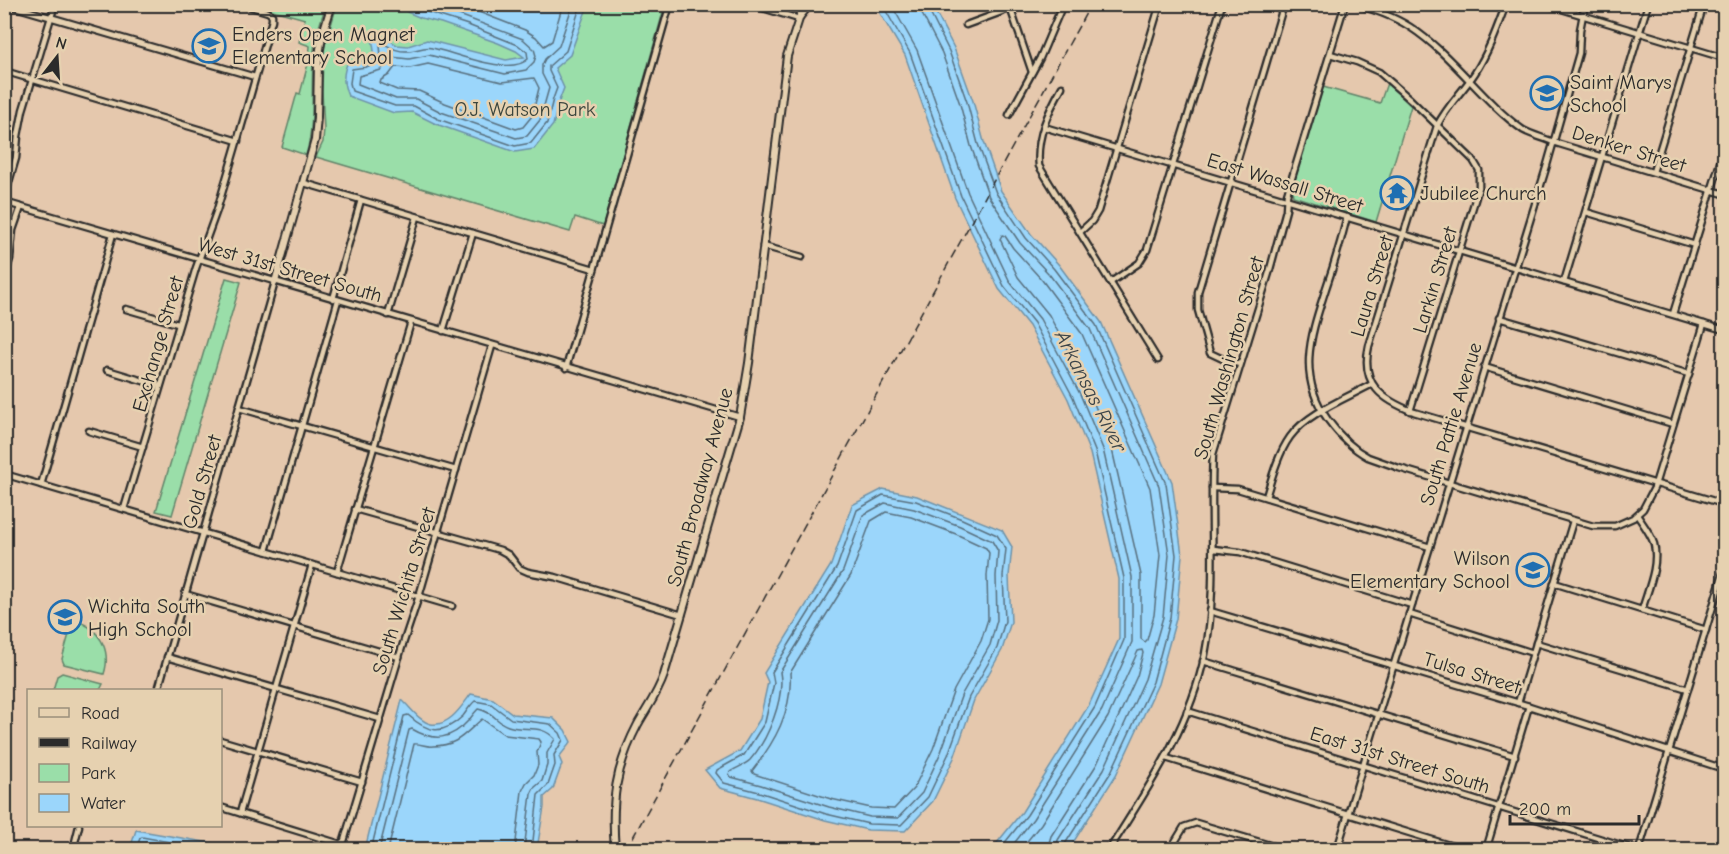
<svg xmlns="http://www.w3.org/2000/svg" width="1729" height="854" viewBox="0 0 1729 854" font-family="'Comic Neue',sans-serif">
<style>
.green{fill:#9adea9;stroke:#62846a;stroke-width:1.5}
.water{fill:#9bd6fb;stroke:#6e92a8;stroke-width:1.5}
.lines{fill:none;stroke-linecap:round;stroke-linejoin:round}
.shore{stroke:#586f7e;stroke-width:1.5}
.minor-casing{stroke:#2b2b2b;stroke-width:9}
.major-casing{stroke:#2b2b2b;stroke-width:10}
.minor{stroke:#e6d1b0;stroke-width:4.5}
.major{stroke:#e6d1b0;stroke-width:6}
.rail{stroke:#2b2b2b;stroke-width:1.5;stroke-dasharray:9 4.5;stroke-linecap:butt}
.labels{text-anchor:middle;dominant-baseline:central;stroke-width:5;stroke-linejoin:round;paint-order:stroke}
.poi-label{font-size:20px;fill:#2b2b2b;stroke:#e6d1b0;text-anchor:start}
.park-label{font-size:20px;fill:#3c463e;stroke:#e6d1b0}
.street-label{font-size:20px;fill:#2b2b2b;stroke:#e6d1b0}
.water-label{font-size:21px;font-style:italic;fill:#3c454a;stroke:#e6d1b0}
</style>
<rect width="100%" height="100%" fill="#e5c8ad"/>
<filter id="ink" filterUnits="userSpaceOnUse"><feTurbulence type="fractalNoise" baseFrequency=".0167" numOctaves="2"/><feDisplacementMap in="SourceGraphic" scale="12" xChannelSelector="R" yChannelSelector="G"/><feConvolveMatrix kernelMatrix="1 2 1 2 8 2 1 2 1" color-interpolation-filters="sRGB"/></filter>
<g filter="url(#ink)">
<!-- green -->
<g class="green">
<path d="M255 5H326C320 23 314 41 313 60 311 92 315 124 306 155L282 147 297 93 300 94 309 60 310 46 299 42 305 19Z"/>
<polygon points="337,5 665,5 603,226 575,217 570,232 316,157 323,142 324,129 322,91 323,52"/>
<polygon points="1387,83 1411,106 1376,222 1293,196 1292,189 1323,87 1380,103"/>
<polygon points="226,278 241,282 172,515 156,511"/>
<path d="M73 620C98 626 112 649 104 674L64 664 62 659Z"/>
<polygon points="62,673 103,684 100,690 53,690 57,676"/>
</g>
<!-- water -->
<g class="water">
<path d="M408 4 588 5 570 55 555 68 564 88 559 101 553 125 534 149 515 152 436 124 412 112 394 113 348 96C343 84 342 74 348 62L364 61 375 58 372 37 376 32 397 45 408 46 427 40 506 60 524 57 516 51 498 43 441 23 421 18 407 12Z"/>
<polygon points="875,5 932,5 954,48 973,101 984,142 1001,191 1031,234 1059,265 1101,322 1172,482 1182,555 1176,619 1158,684 1116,775 1069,849 992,849 1022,812 1089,705 1119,639 1119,579 1090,453 1068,399 1029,326 999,289 955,198 905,55"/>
<polygon points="883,489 917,496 1002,530 1012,547 1009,576 1011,622 1002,650 974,700 954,758 933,801 905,831 868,830 825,820 757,798 720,788 705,770 740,751 760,719 768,682 764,673 831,565 852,505"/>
<path d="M471 694 493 699 513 714 553 718 565 730 571 742 559 757 562 764 553 789 544 797V807L537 849H365L402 700C410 707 420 722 431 724 449 727 462 706 471 694Z"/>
<polygon points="136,830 216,844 230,849 130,849"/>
</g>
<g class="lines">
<!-- shore -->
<g class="shore">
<path d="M413 4 415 8 468 25 518 45 527 52 528 59C510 77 453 52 432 48 424 46 416 51 408 51 397 52 391 47 382 43L380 45 381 57 378 62 366 67 352 69 350 83 352 91 395 106H414L438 119 515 146 531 143 547 123 553 99 557 88 549 71V66L566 51 581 4"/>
<polyline points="424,4 446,10 523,39 534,49 536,56 534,62 526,70 505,74 429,55 409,59 391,57 381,70 359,76 358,84 396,99 416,99 441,112 516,138 527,136 540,120 549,88 542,74 542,65 545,59 559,46 573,4"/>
<polyline points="458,4 525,30 536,37 544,46 552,41 563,4"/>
<polyline points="882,4 910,53 961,196 1004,286 1034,323 1073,397 1095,451 1124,578 1124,640 1095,707 1027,815 999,850"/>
<polyline points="891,4 917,50 968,193 1010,282 1040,319 1080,394 1103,449 1132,577 1132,642 1102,710 1033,819 1009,850"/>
<polyline points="920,4 921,12 942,53 960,104 971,146 989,197 1020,243 1049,274 1090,329 1159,486 1169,555 1163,617 1145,679 1104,769 1058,840 1056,850"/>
<polyline points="927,4 928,9 949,51 967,102 978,144 996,193 1026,238 1054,269 1096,325 1166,484 1176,555 1170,618 1153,682 1111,772 1065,844 1064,850"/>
<polygon points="428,64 502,82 534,78 539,88 532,116 523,127 516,129 445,103 419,91 397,90 380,83 381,80 389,75 395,67 410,68"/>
<polygon points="1002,235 1005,236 1013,248 1042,280 1082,334 1150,488 1160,555 1154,615 1147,640 1145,642 1141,639 1141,575 1111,445 1088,389 1049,315 1018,277 1000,239"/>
<polygon points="883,495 916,501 962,519 997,535 1006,549 1003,576 1005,621 997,648 969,697 948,755 928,797 901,825 869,824 826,814 759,792 724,783 716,773 717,770 744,755 765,722 774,683 772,672 837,567 857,510"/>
<path d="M885 503 914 509 960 526 992 541 998 551 996 576 997 620 990 645 962 694 941 752 922 793 898 818 870 817 829 807 761 785 731 777 729 774 730 772C736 768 745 765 750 760 768 740 785 698 780 672L843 571 863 515Z"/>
<path d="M886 512 911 517 956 534 986 548 989 553 987 576 988 619 981 641 954 690 933 749 914 788 894 809 871 808 831 799 754 774 752 771C774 743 793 711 790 673L851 575 871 521Z"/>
<polyline points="136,850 140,838 142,837 213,850"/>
<path d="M371 850 404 716 408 715C428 733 442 736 463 716 467 711 470 705 475 701L491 704 511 719 550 724 560 733 563 740 554 755 555 765 548 785 538 795 532 850"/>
<path d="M379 850 409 730 412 729C434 742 451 740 469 720 472 716 474 713 478 709 494 712 496 722 508 726 525 732 541 723 555 739L547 753V765L542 781 534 788 531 794 524 850"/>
<path d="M388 850 414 744C420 743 426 747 433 746 458 746 465 733 482 719L505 735 539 739 541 742 537 752 538 765 534 775 526 783 522 791 515 850"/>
<polyline points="1020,850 1041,824 1108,717 1138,651 1142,650 1143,653 1137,676 1097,764 1051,836 1047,850"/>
</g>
<!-- minor casing -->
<g class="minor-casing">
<g id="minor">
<polyline points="5,4 255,77"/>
<polyline points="750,4 799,19"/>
<path d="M1355 4C1374 10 1393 16 1410 27 1453 55 1482 101 1523 130 1532 135 1544 138 1553 142L1724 194"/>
<path d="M1506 4C1497 28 1489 51 1475 73 1463 91 1447 106 1437 126L1369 346C1360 384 1382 400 1414 412L1724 504"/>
<polyline points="1545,4 1724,58"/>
<polyline points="1011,10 1032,72"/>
<polyline points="966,25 1023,4"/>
<polyline points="1330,54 1357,62 1379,72 1410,99 1473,160 1479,170 1479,187 1410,411"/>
<polyline points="4,71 238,141"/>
<path d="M1062 87C1048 112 1036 137 1039 166L1158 360"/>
<polyline points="1009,115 1040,58 1063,4"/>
<polyline points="1044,127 1724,330"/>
<polyline points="1653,172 1704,4"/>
<polyline points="304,183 594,269"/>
<polyline points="4,199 16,158 18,136 23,110 55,4"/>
<polyline points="4,202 740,417"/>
<polyline points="1586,212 1695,245"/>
<path d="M1347 217C1341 241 1334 265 1326 288 1311 335 1296 375 1328 420 1339 435 1351 448 1368 457L1399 468 1593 526H1615L1633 518 1643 509 1654 488 1704 324"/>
<polyline points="1080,232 1092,221 1098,211 1160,4"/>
<polyline points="763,246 802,257"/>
<polyline points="4,279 10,259 13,230 21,207"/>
<polyline points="1111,282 1139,263 1147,250 1222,4"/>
<polyline points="1564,282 1648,4"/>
<polyline points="333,299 361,200"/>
<polyline points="126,309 178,324"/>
<polyline points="1673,314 1724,150"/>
<polyline points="388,315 417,217"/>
<polyline points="1499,318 1689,374"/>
<polyline points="443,331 473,233"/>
<polyline points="1240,364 1227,361 1210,353 1198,310 1198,292 1284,4"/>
<polyline points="1484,367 1673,424"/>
<polyline points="566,368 670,4"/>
<polyline points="107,370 160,386"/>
<polyline points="239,408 456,470"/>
<polyline points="89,431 143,447"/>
<polyline points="4,474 452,606"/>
<polyline points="41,485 113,234"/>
<polyline points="1212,488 1238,489 1430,547"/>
<path d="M1266 497C1272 477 1278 454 1290 437 1307 413 1347 398 1372 384"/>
<polyline points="124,509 196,268 217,210 235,149 272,20 272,15 268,12 242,4"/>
<polyline points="355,509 500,550 509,555 519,568 528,572 555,577 682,615"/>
<path d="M1637 515C1643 524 1651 534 1654 544 1659 566 1648 589 1642 610"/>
<polyline points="1213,549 1240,552 1412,605"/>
<polyline points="266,551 338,300"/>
<polyline points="337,572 411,322"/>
<polyline points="1554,583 1706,630"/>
<polyline points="185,594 399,657"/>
<polyline points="1210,611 1529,706 1724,769"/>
<polyline points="1409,614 1533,653"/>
<polyline points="1536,643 1688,689"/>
<polyline points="167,657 380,719"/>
<polyline points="1203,661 1515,756"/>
<polyline points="158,690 275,282"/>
<polyline points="1518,703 1573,521"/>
<polyline points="1187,711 1637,850"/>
<polyline points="220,740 362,782"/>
<polyline points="1166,758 1465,850"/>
<polyline points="220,807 340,844 344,841 402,647 420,593 492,346"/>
<polyline points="240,813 312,565"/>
<polyline points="73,850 79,826"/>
<path d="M1109 850C1148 788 1190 727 1205 654 1218 588 1209 521 1213 454L1269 273 1286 210 1287 194 1345 4"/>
<polyline points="1170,850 1184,827 1196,823 1286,850"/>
<polyline points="1337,850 1547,165 1579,53 1580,30 1585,4"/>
<polyline points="1486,850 1529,706"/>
<polyline points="1639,850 1724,570"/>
</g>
</g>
<!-- major casing -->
<g class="major-casing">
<g id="major">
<polyline points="801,15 810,4"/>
<polyline points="275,282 315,140 317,117 318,62 322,36 332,4"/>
<path d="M615 850C611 801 615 768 638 724 647 708 658 693 664 675L740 417 749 363 787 56 800 16V4"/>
</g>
</g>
<!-- minor -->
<use href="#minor" class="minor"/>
<!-- major -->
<use href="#major" class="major"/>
<!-- rail -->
<polyline class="rail" points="626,850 1091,4"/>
</g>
</g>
<!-- icons -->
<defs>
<g id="school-ring" transform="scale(1.725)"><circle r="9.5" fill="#e6d1b0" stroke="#1f6fb2" stroke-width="1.5"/><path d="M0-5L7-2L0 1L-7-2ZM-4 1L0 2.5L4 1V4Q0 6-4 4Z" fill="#1f6fb2"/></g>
<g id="temple-ring" transform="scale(1.725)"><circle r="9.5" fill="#e6d1b0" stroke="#1f6fb2" stroke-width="1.5"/><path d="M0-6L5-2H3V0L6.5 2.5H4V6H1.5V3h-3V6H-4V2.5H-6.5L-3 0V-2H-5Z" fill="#1f6fb2"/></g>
</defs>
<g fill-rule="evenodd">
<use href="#school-ring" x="209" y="46"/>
<use href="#school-ring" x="1547" y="93"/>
<use href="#temple-ring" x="1397" y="193"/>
<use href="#school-ring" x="1533" y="570"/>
<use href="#school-ring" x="65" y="617"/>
</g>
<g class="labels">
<!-- poi labels -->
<g class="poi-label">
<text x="232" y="34">Enders Open Magnet<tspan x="232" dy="23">Elementary School</tspan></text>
<text x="1570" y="82">Saint Marys<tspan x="1570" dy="23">School</tspan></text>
<text x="1420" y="193">Jubilee Church</text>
<text x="1510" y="558" text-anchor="end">Wilson<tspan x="1510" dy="23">Elementary School</tspan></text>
<text x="88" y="606">Wichita South<tspan x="88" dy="23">High School</tspan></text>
</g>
<!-- park labels -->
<g class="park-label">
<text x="525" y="109">O.J. Watson Park</text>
</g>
<!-- street labels -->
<g class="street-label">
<text transform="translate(1629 149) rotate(17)">Denker Street</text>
<text transform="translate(1285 183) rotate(17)">East Wassall Street</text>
<text transform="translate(290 270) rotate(16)">West 31st Street South</text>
<text transform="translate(1435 280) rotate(-73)">Larkin Street</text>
<text transform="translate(1372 286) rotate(-73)">Laura Street</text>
<text transform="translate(158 344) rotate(-74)">Exchange Street</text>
<text transform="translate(1229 358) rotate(-74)">South Washington Street</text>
<text transform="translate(1451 424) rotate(-73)">South Pattie Avenue</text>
<text transform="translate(202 482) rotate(-74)">Gold Street</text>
<text transform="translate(700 487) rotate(-75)">South Broadway Avenue</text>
<text transform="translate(404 591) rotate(-73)">South Wichita Street</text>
<text transform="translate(1472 673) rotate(17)">Tulsa Street</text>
<text transform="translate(1400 760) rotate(17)">East 31st Street South</text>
</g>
<!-- water labels -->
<g class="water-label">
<text transform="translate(1091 391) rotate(63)">Arkansas River</text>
</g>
</g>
<!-- margin -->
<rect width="1729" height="854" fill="none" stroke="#e6d1b0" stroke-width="24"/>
<rect x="12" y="12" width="1705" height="830" fill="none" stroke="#2b2b2b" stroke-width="2" filter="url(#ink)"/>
<!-- legend -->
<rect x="27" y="689" width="195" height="138" fill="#e6d1b0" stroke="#9b8f7b" stroke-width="1.5"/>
<rect x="39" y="708" width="30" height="9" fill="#e6d1b0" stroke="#9b8f7b" stroke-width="1.5"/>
<text x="81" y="719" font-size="18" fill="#2b2b2b">Road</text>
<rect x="39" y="738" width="30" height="9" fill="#2b2b2b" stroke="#9b8f7b" stroke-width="1.5"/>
<text x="81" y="749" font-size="18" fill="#2b2b2b">Railway</text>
<rect x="39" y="764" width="30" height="18" fill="#9adea9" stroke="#9b8f7b" stroke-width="1.5"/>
<text x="81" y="779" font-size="18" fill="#2b2b2b">Park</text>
<rect x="39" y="794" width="30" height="18" fill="#9bd6fb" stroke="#9b8f7b" stroke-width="1.5"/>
<text x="81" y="809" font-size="18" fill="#2b2b2b">Water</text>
<!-- north arrow -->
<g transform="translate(57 57) rotate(17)" stroke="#e6d1b0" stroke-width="4.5" paint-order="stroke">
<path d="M0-4.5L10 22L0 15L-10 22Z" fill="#2b2b2b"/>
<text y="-9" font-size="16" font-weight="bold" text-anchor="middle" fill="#2b2b2b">N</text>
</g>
<!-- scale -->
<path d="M1510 815v9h129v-9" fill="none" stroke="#2b2b2b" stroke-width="3"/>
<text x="1519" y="815" font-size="18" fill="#2b2b2b" stroke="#e6d1b0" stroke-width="4.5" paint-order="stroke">200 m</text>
</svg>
